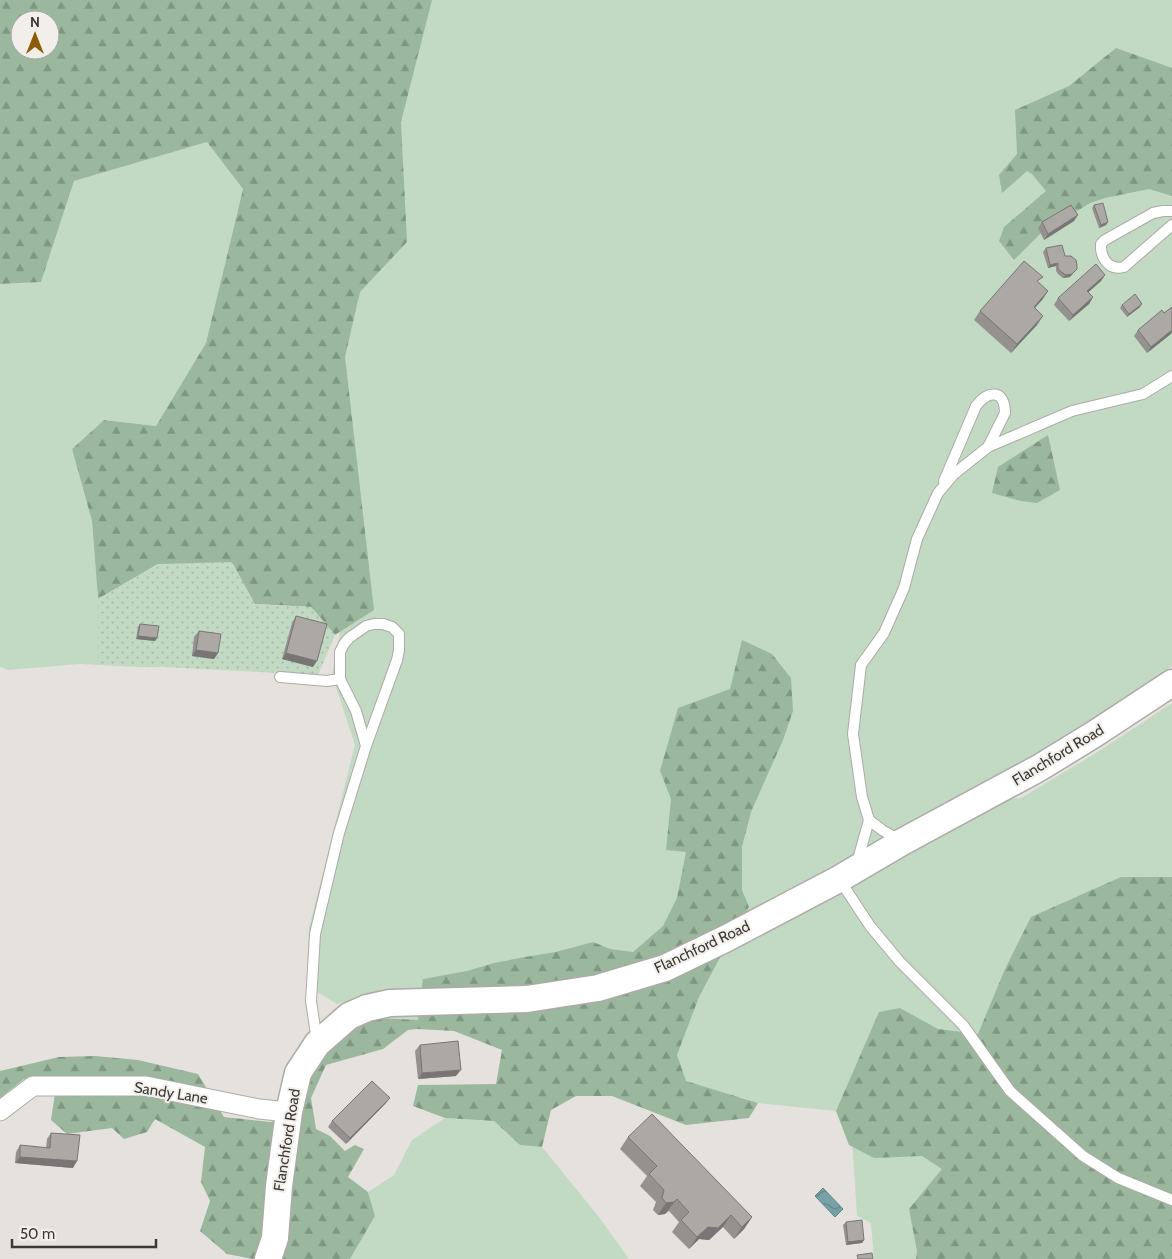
<svg xmlns="http://www.w3.org/2000/svg" width="1172" height="1259" viewBox="0 0 1172 1259" font-family="Cabin,sans-serif">
<style>
.green{fill:#c2d9c4}
.forest{fill:url(#forest-firs);fill-rule:evenodd}
.garden{fill:url(#garden-dots)}
.water{fill:url(#water-waves);stroke:#648285}
.lines{fill:none;stroke-linecap:round;stroke-linejoin:round}
.lane-casing{stroke:#adaaa7;stroke-width:12}
.street-casing{stroke:#adaaa7;stroke-width:21}
.secondary-casing{stroke:#adaaa7;stroke-width:29}
.lane{stroke:#fff;stroke-width:10}
.street{stroke:#fff;stroke-width:19}
.secondary{stroke:#fff;stroke-width:26}
.wall{fill:#94918e}
.shaded-wall{fill:#787674}
.building{fill:#aca9a5;stroke:#787674}
.labels{text-anchor:middle;dominant-baseline:central;stroke-width:4;stroke-linejoin:round;paint-order:stroke}
.street-label{font-size:15px;fill:#3a3937;stroke:#f2efeb}
</style>
<defs>
<pattern id="forest-firs" width="22" height="20" patternUnits="userSpaceOnUse" patternTransform="scale(1.25)"><rect width="22" height="20" fill="#9bb89f"/><path d="M5 1l3.5 6h-7zM16 11l3.5 6h-7z" fill="#7f9782"/></pattern>
<pattern id="garden-dots" width="8" height="8" patternUnits="userSpaceOnUse" patternTransform="scale(1.25)"><rect width="8" height="8" fill="#c2d9c4"/><path d="M2 2h.1M6 6h.1" fill="none" stroke="#a7bba9" stroke-width="1.8" stroke-linecap="round"/></pattern>
<pattern id="water-waves" width="16" height="10" patternUnits="userSpaceOnUse" patternTransform="scale(1.25)"><rect width="16" height="10" fill="#76a2a7"/><path d="M0 5q4-4 8 0t8 0" fill="none" stroke="#628589"/></pattern>
</defs>
<rect width="100%" height="100%" fill="#e5e2de"/>
<!-- green -->
<g class="green">
<polygon points="215,0 1172,0 1172,666 1065,741 965,800 1021,798 1096,753 1172,703 1172,1259 874,1259 871,1223 857,1216 852,1139 836,1109 836,1111 758,1103 741,1097 721,1097 541,1026 351,1028 349,1004 346,1002 337,1004 307,986 309,928 355,745 332,675 340,632"/>
<polygon points="207,142 243,189 206,343 156,426 104,420 72,449 92,521 98,599 98,665 80,664 8,670 0,667 0,284 41,282 74,181"/>
<polygon points="445,1118 494,1121 520,1145 542,1147 599,1217 629,1259 350,1259 375,1216 368,1192 394,1175 412,1140"/>
</g>
<!-- forest -->
<g class="forest">
<path d="M0 0H432L401 122 407 242 360 292 345 357 374 610 335 635 311 607 255 604 158 564 98 599 92 521 72 449 104 420 156 426 206 343 243 189 207 142 74 181 41 282 0 284ZM20 20H50V50H20Z"/>
<polygon points="1116,48 1172,68 1172,196 1149,189 1105,198 1090,203 1040,234 1014,260 999,241 1004,227 1046,191 1032,174 1027,171 1002,193 999,175 1017,154 1015,110 1069,86"/>
<polygon points="1048,435 1060,490 1037,503 1021,501 992,493 998,467"/>
<polygon points="742,640 772,654 791,678 793,711 783,740 751,812 742,847 742,890 749,907 725,948 699,997 677,1055 686,1081 758,1103 749,1118 686,1125 612,1096 576,1096 551,1110 542,1147 520,1145 494,1121 445,1118 413,1106 418,1085 496,1084 502,1050 454,1031 417,1029 408,1030 383,1049 326,1065 311,1098 316,1129 330,1136 345,1151 355,1145 364,1149 348,1177 368,1192 375,1216 350,1259 253,1259 227,1254 200,1231 210,1201 201,1182 205,1147 155,1119 147,1132 124,1139 112,1128 67,1134 51,1120 57,1080 24,1079 0,1098 0,1071 59,1057 95,1056 138,1060 198,1074 224,1117 270,1122 298,1118 315,1057 326,1042 374,1018 418,1020 423,979 467,971 494,963 525,957 556,952 593,942 610,949 633,952 663,926 677,898 686,852 666,850 671,799 660,771 678,708 730,689"/>
<polygon points="1121,877 1172,877 1172,1259 916,1259 917,1251 909,1209 942,1169 922,1156 874,1158 849,1145 836,1111 879,1012 900,1008 938,1029 978,1034 1005,969 1031,917"/>
</g>
<!-- garden -->
<polygon class="garden" points="232,562 255,604 311,607 335,635 318,675 163,667 139,667 98,665 98,599 158,564"/>
<!-- water -->
<polygon class="water" points="823,1188 843,1209 835,1217 815,1196"/>
<g class="lines">
<!-- lane casing -->
<g class="lane-casing">
<g id="lane">
<path d="M1172 211H1163L1153 213 1105 240 1101 244C1100 258 1109 271 1124 267L1172 225"/>
<path d="M944 481 976 406C988 390 1005 389 1005 413L988 447"/>
<polyline points="280,677 327,681 340,679"/>
<polyline points="869,820 882,830 901,841"/>
<polyline points="857,863 869,820 862,797 853,734 861,665 884,633 904,588 917,539 938,493 954,474 988,447 1072,411 1143,394 1172,376"/>
<polyline points="839,879 870,926 900,962 963,1025 1010,1091 1083,1156 1118,1178 1172,1200"/>
<polyline points="317,1041 311,1001 315,934 339,833 366,746 397,660 399,650 399,634 392,627 383,624 374,624 366,626 349,638 344,644 340,652 340,679 356,711 366,746"/>
</g>
</g>
<!-- street casing -->
<g class="street-casing">
<polyline id="street" points="0,1111 33,1086 146,1086 259,1109 289,1112"/>
</g>
<!-- secondary casing -->
<g class="secondary-casing">
<polyline id="secondary" points="268,1259 275,1238 279,1186 289,1112 298,1073 317,1044 349,1016 367,1008 390,1003 527,999 598,988 665,968 725,939 839,879 902,842 1039,768 1096,733 1172,683"/>
</g>
<!-- lane -->
<use href="#lane" class="lane"/>
<!-- street -->
<use href="#street" class="street"/>
<!-- secondary -->
<use href="#secondary" class="secondary"/>
</g>
<!-- wall -->
<g class="wall">
<polygon points="1094,205 1106,225 1099,228 1092,208"/>
<polygon points="1074,221 1044,240 1038,228 1042,222"/>
<polygon points="1046,248 1070,277 1063,278 1058,274 1056,271 1056,266 1048,268 1043,252"/>
<polygon points="1105,275 1101,281 1088,292 1093,297 1089,304 1069,321 1054,305 1058,298"/>
<polygon points="1039,283 1048,291 1042,300 1035,308 1037,325 1011,353 974,320 980,311"/>
<polygon points="1122,305 1140,307 1127,317 1120,308"/>
<polygon points="1172,307 1172,332 1147,353 1134,336 1138,330 1164,313"/>
<polygon points="296,616 313,667 282,659 292,623"/>
<polygon points="140,624 157,638 155,641 136,639 138,627"/>
<polygon points="199,631 218,653 214,659 192,656 194,637"/>
<polygon points="420,1045 456,1076 418,1079 415,1051"/>
<polygon points="390,1098 385,1104 346,1144 328,1127 332,1121"/>
<polygon points="51,1133 73,1168 15,1163 16,1152 20,1145 46,1148 47,1139"/>
<polygon points="628,1137 752,1217 744,1229 734,1239 723,1227 709,1240 699,1239 689,1249 672,1232 679,1222 669,1211 665,1214 658,1215 653,1210 656,1202 640,1186 647,1176 620,1149"/>
<polygon points="846,1222 864,1240 862,1243 846,1245 843,1225"/>
</g>
<!-- shaded-wall -->
<g class="shaded-wall">
<polygon points="1078,215 1074,221 1044,240 1048,234"/>
<polygon points="1108,222 1106,225 1099,228 1101,225"/>
<polygon points="1058,263 1056,266 1048,268 1050,265"/>
<polygon points="1077,269 1070,277 1063,278 1066,275"/>
<polygon points="1105,275 1101,281 1083,297 1087,291"/>
<polygon points="1048,291 1042,300 1027,316 1034,307"/>
<polygon points="1093,297 1089,304 1069,321 1073,315"/>
<polygon points="1142,304 1140,307 1127,317 1129,314"/>
<polygon points="1043,316 1037,325 1011,353 1017,344"/>
<polygon points="1172,330 1171,334 1147,353 1151,347"/>
<polygon points="138,636 157,638 155,641 136,639"/>
<polygon points="196,650 218,653 214,659 192,656"/>
<polygon points="286,653 317,661 313,667 282,659"/>
<polygon points="461,1070 456,1076 418,1079 422,1073"/>
<polygon points="390,1098 385,1104 346,1144 350,1138"/>
<polygon points="20,1157 77,1161 73,1168 15,1163"/>
<polygon points="677,1199 665,1214 658,1215 666,1203"/>
<polygon points="731,1215 723,1227 709,1240 699,1239 689,1249 697,1237 708,1227"/>
<polygon points="752,1217 744,1229 734,1239 742,1227"/>
<polygon points="864,1240 862,1243 846,1245 848,1242"/>
</g>
<!-- building -->
<g class="building">
<polygon points="1103,203 1108,222 1101,225 1094,205"/>
<polygon points="1071,205 1078,215 1048,234 1042,222"/>
<polygon points="1062,245 1065,256 1071,256 1076,260 1077,265 1077,269 1072,274 1066,275 1060,271 1058,268 1058,263 1050,265 1046,248"/>
<polygon points="1024,261 1043,277 1037,281 1048,291 1034,307 1043,316 1017,344 980,311"/>
<polygon points="1096,264 1105,275 1087,291 1093,297 1073,315 1058,298"/>
<polygon points="1135,294 1142,304 1129,314 1122,305"/>
<polygon points="1172,307 1172,330 1151,347 1138,330 1162,310 1164,313"/>
<polygon points="296,616 327,624 317,661 286,653"/>
<polygon points="140,624 159,626 157,638 138,636"/>
<polygon points="199,631 221,634 218,653 196,650"/>
<polygon points="458,1041 461,1070 422,1073 420,1045"/>
<polygon points="372,1081 390,1098 350,1138 332,1121"/>
<polygon points="652,1114 752,1217 742,1227 731,1215 718,1228 708,1227 697,1237 681,1220 689,1212 677,1199 674,1202 666,1203 662,1198 664,1190 649,1174 657,1166 628,1137"/>
<polygon points="51,1133 80,1135 77,1161 20,1157 20,1145 50,1148"/>
<polygon points="862,1220 864,1240 848,1242 846,1222"/>
<polygon points="872,1253 873,1259 858,1259 857,1255"/>
</g>
<g class="labels">
<!-- street labels -->
<g class="street-label">
<text transform="translate(1058 755) rotate(-31)">Flanchford Road</text>
<text transform="translate(702 947) rotate(-25)">Flanchford Road</text>
<text transform="translate(171 1093) rotate(9)">Sandy Lane</text>
<text transform="translate(287 1140) rotate(-81)">Flanchford Road</text>
</g>
</g>
<!-- north arrow -->
<g transform="translate(35 35)"><circle r="24" fill="#f2efeb" stroke="#a8a6a3"/>
<path d="M0-4L9 19L0 12L-9 19Z" fill="#8d5b07"/>
<text y="-8" font-size="14" font-weight="bold" text-anchor="middle" fill="#3a3937">N</text>
</g>
<!-- scale -->
<path d="M12 1239v8h144v-8" fill="none" stroke="#3a3937" stroke-width="2.5"/>
<text x="20" y="1239" font-size="15" fill="#3a3937" stroke="#f2efeb" stroke-width="4" paint-order="stroke">50 m</text>
</svg>
